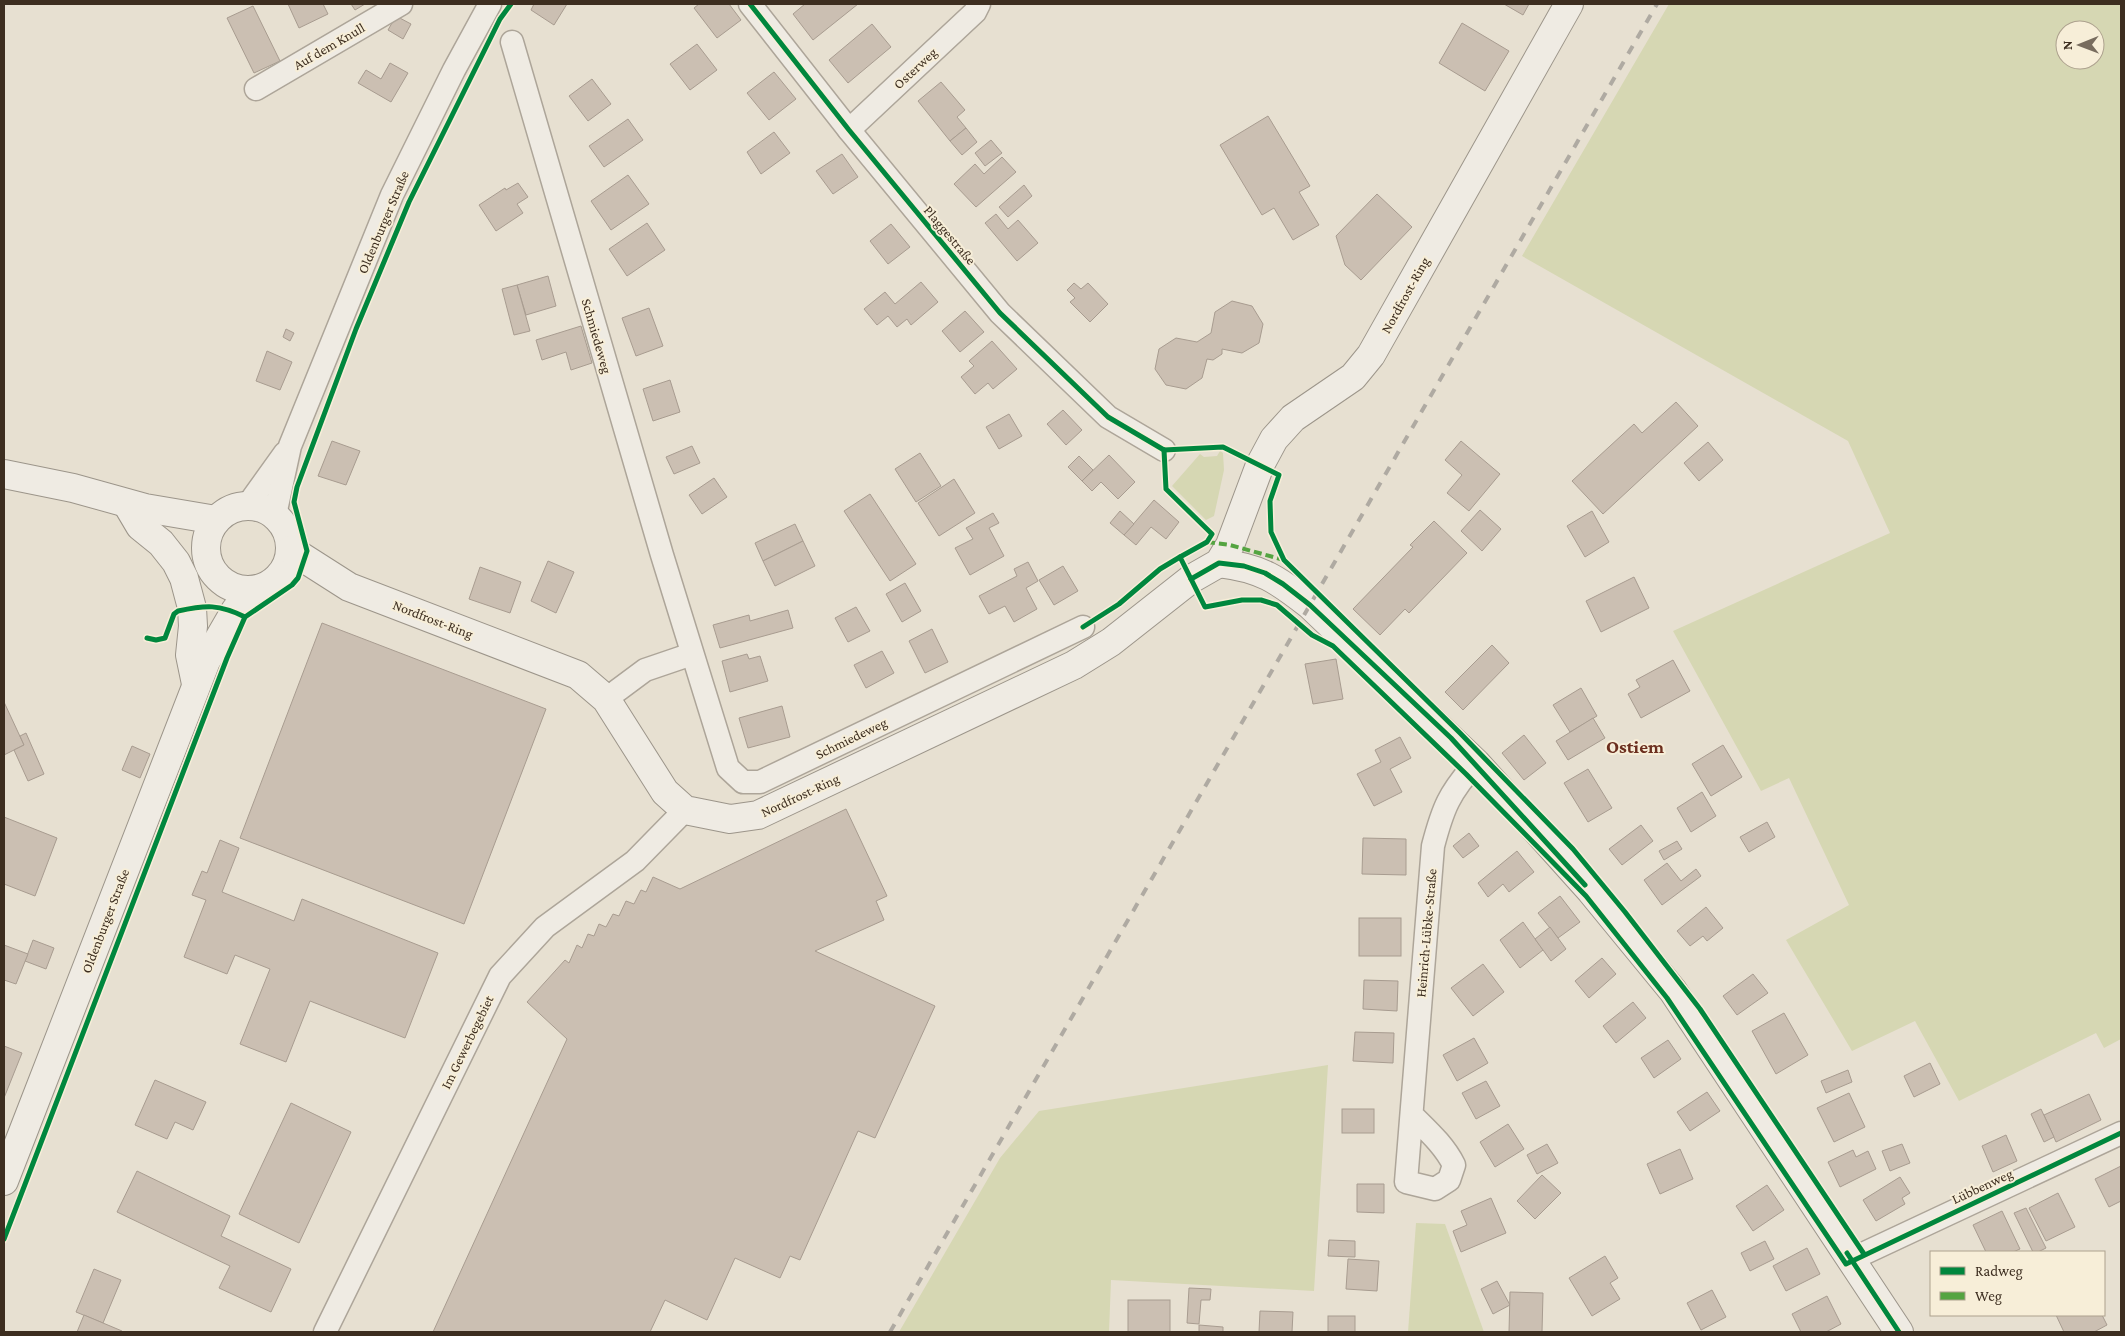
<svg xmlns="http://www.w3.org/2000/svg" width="2125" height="1336" viewBox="0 0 2125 1336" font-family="'Crimson Pro',serif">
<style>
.green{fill:#d6d7b3;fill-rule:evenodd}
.building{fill:#cbbfb2;stroke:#a89c90}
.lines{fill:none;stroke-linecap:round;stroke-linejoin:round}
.street-casing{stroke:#ada599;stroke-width:25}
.secondary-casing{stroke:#9c958a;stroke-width:30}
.street{stroke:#efebe3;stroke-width:22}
.secondary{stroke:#efebe3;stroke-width:28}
.rail{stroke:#afaaa2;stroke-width:4;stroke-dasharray:9 9;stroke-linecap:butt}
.quiet{stroke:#54a441;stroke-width:4;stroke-dasharray:8 4;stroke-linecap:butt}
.cycleway-casing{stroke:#f7eed8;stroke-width:8}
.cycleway{stroke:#00873e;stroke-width:5}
.labels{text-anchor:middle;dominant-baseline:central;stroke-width:4;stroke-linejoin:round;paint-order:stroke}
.street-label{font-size:14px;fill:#3d2e20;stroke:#f7eed8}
.district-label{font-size:19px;font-weight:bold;fill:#6b2e1e;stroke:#f7eed8}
</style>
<rect width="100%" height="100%" fill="#e7e0d1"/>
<!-- green -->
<g class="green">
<path d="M1669 4H2121V1039L2104 1048 2096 1033 1959 1101 1915 1021 1852 1051 1786 940 1849 905 1789 778 1761 791 1673 631 1890 533 1848 441 1522 256ZM2065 30H2095V60H2065Z"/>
<polygon points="1220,451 1223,453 1224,470 1214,516 1206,520 1172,486 1200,454 1204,457 1217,456"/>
<polygon points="1328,1065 1314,1291 1111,1280 1109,1332 899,1332 1000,1158 1039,1111"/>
<polygon points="1416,1223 1445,1224 1484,1332 1408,1332"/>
</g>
<!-- building -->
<g class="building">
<polygon points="288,4 323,4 328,14 299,28"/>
<polygon points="351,4 365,4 355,10"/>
<polygon points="534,4 567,4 554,25 531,10"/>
<polygon points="699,4 729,4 741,20 717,38 694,8"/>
<polygon points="805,4 858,4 813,40 793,14"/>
<polygon points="1504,4 1529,4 1523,15"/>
<polygon points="253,6 280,61 254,73 227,18"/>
<polygon points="396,16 411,24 403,39 388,30"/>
<polygon points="1462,23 1509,51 1485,91 1439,63"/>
<polygon points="872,24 891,47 848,83 829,60"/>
<polygon points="697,44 717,70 690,90 670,64"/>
<polygon points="390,63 408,73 391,102 358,83 366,70 381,79"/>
<polygon points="774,72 796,99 769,120 747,93"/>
<polygon points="592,79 611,104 588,121 569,96"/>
<polygon points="941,82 965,110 957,117 966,128 950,141 918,101"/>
<polygon points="1268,116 1310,186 1299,192 1319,225 1293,240 1274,208 1262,215 1220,145"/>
<polygon points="628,119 643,140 604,167 589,146"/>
<polygon points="966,128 977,142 962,155 950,141"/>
<polygon points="774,132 790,153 761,174 747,152"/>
<polygon points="991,140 1002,153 985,166 975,153"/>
<polygon points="842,154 858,177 833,194 816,171"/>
<polygon points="1002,157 1016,172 976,207 954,184 975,164 984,174"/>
<polygon points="628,175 649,204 611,230 591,201"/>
<polygon points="518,183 528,197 517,204 523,213 496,231 479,205 505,188 506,190"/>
<polygon points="1024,185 1032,196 1008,217 999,207"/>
<polygon points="1377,194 1412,227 1361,280 1345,265 1336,236"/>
<polygon points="996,214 1008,229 1018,220 1038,243 1017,261 985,223"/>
<polygon points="647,223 665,250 627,276 609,249"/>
<polygon points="891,224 910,247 888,264 870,241"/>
<polygon points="548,276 556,306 526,315 517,285"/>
<polygon points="921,282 938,302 911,325 907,319 897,327 888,316 877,325 864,309 885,292 895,304"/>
<polygon points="1074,283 1081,289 1088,283 1108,304 1090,322 1070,302 1075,298 1067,290"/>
<polygon points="517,285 530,331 514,335 502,289"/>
<polygon points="1232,301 1252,306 1263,324 1259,343 1242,353 1222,349 1222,354 1213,360 1207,359 1202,378 1186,389 1166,385 1155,369 1159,349 1176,338 1197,342 1211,333 1215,312"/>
<polygon points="649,308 663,346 636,356 622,318"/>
<polygon points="965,311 984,332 960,352 942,331"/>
<polygon points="581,326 592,363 571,370 566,352 542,360 536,340"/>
<polygon points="286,329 294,333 290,341 283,337"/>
<polygon points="992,341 1017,369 993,389 988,383 975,394 961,377 974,366 969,361"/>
<polygon points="267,351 292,362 280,390 256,381"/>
<polygon points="670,380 680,412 653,421 643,389"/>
<polygon points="1676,402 1698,426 1603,514 1572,481 1634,424 1642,433"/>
<polygon points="1063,410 1082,430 1066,445 1047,424"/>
<polygon points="1009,414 1022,436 999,449 986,427"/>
<polygon points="332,441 360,451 346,485 318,476"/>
<polygon points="1461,441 1500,474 1469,511 1447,493 1462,475 1445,460"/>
<polygon points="1708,442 1723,460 1699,481 1684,463"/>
<polygon points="692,446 700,463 674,474 666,457"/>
<polygon points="920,453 941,486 916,502 895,469"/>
<polygon points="1109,455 1135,482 1118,499 1101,482 1092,491 1082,481"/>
<polygon points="1079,456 1093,470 1082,481 1068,467"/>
<polygon points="714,478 727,497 702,514 689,495"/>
<polygon points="954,479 975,513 939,536 918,503"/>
<polygon points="870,494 916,564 890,581 844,511"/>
<polygon points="1154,500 1179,522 1166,539 1151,527 1136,545 1124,535"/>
<polygon points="1480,510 1501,529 1482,551 1461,531"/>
<polygon points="1120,511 1134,524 1124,535 1110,523"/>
<polygon points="1592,511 1609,542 1585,557 1567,526"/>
<polygon points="993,513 999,523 989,528 1004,556 970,575 955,548 973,539 966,528"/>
<polygon points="1434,521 1467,553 1409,613 1405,609 1380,635 1353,609 1413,547 1410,545"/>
<polygon points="795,524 803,541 763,561 755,543"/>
<polygon points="803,541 815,566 775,586 763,561"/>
<polygon points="548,561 574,572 556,613 531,601"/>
<polygon points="1028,562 1038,581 1026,588 1037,609 1014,622 1005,606 989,614 979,596 1017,576 1014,569"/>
<polygon points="1063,566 1078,591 1054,605 1039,580"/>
<polygon points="480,567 521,582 510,613 469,599"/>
<polygon points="1634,577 1649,608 1601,632 1586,601"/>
<polygon points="905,583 921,611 902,622 886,594"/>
<polygon points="856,607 870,631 848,642 835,618"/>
<polygon points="788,610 793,628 720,648 713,625 749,615 750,621"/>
<polygon points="322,623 546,709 464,924 240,838"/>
<polygon points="932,629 948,662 925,673 909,641"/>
<polygon points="1492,645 1509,663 1463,710 1445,692"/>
<polygon points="882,651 894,673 866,688 854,665"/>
<polygon points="747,654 749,659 760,656 768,681 730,692 722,661"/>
<polygon points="1336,659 1343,699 1313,704 1305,664"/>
<polygon points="1673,660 1690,691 1641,718 1628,694 1640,687 1636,680"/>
<polygon points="1581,688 1597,716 1570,732 1553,705"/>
<polygon points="4,702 24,745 4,755"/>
<polygon points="782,706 790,737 748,748 739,718"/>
<polygon points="1593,718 1605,738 1568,760 1556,741"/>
<polygon points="26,733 44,774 28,781 14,750 24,745 20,736"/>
<polygon points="1524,735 1546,763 1524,780 1502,753"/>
<polygon points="1400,737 1411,758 1390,769 1402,792 1374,806 1357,774 1381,762 1375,750"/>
<polygon points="1723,745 1742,777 1711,796 1692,764"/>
<polygon points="132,746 150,754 140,778 122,770"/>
<polygon points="1588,769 1612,808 1588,822 1564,783"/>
<polygon points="1702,792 1716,816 1691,832 1677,808"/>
<polygon points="846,809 887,896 876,901 884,920 815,951 935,1006 875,1138 858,1131 800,1260 790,1256 780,1278 735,1258 707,1320 665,1300 650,1332 433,1332 567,1039 527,1002 565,960 569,963 577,945 582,948 588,934 594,936 599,924 606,927 613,914 619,916 626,901 634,904 641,890 646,892 653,877 680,889"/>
<polygon points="4,817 57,838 35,896 4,884"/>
<polygon points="1767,822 1775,837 1749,852 1740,837"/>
<polygon points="1641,825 1653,841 1622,865 1609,849"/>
<polygon points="1469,833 1479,846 1463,858 1453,846"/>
<polygon points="1363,838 1406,839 1406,875 1362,874"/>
<polygon points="220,840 239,848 222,892 294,921 302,899 438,953 405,1038 310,1001 286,1062 240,1044 270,969 235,955 227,974 184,957 206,900 192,895 202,871 207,873"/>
<polygon points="1677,841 1682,849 1664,860 1659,851"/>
<polygon points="1517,851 1534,872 1509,892 1503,884 1488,897 1478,883"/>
<polygon points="1667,863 1681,881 1696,869 1701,876 1662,905 1644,880"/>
<polygon points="1560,896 1580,922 1558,938 1538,913"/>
<polygon points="1706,907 1723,928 1707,941 1703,936 1690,946 1677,931"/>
<rect x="1359" y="918" width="42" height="38"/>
<polygon points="1523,922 1543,950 1520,968 1500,940"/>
<polygon points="1550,927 1566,949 1551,961 1535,939"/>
<polygon points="33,940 54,948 46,969 25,961"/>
<polygon points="4,945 28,954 16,984 4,980"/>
<polygon points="1602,958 1616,974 1589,998 1575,981"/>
<polygon points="1483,964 1504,992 1473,1016 1451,988"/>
<polygon points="1753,974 1768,993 1737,1015 1723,996"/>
<polygon points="1364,980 1398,981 1397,1011 1363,1009"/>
<polygon points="1633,1002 1646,1018 1616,1043 1603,1026"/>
<polygon points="1784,1013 1808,1055 1776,1074 1752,1031"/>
<polygon points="1355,1032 1394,1033 1393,1063 1353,1061"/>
<polygon points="1474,1038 1488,1063 1457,1081 1443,1055"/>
<polygon points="1668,1040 1681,1059 1654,1078 1641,1058"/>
<polygon points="4,1046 22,1053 4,1098"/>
<polygon points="1930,1063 1940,1084 1914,1097 1904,1076"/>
<polygon points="1848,1070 1852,1082 1826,1093 1821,1081"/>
<polygon points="155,1080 206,1102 193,1130 175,1122 167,1139 135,1125"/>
<polygon points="1486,1081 1500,1106 1476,1119 1462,1093"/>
<polygon points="1707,1092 1720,1111 1690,1131 1677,1112"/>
<polygon points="1849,1093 1865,1127 1834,1142 1817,1108"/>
<polygon points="2089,1094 2101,1120 2056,1142 2044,1115"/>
<polygon points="291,1103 351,1132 299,1243 239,1214"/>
<rect x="1342" y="1109" width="32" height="24"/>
<polygon points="2041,1109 2054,1137 2044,1142 2031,1114"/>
<polygon points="1508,1124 1524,1149 1495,1167 1480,1142"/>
<polygon points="2006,1135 2017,1161 1993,1172 1982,1146"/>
<polygon points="1547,1144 1558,1163 1537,1174 1527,1155"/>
<polygon points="1902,1144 1910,1163 1890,1171 1882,1151"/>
<polygon points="1680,1149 1693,1179 1660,1194 1647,1164"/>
<polygon points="1853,1150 1856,1157 1868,1151 1876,1169 1840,1187 1828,1162"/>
<polygon points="2121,1166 2121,1201 2109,1207 2095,1179"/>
<polygon points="137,1171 230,1216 221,1236 291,1269 271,1312 219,1288 230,1266 117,1212"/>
<polygon points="1542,1175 1561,1193 1535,1219 1517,1201"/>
<polygon points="1900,1177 1910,1193 1902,1198 1905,1204 1876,1221 1863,1200"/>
<polygon points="1357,1184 1384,1184 1384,1213 1357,1212"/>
<polygon points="1767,1185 1784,1210 1753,1231 1736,1206"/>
<polygon points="2058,1193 2075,1227 2046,1241 2029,1208"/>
<polygon points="1491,1198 1506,1233 1461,1252 1453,1231 1467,1225 1461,1211"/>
<polygon points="2026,1208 2046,1248 2038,1252 2033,1252 2014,1213"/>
<polygon points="2002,1211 2020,1249 2013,1252 1986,1252 1973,1225"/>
<polygon points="1329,1240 1355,1241 1355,1257 1328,1256"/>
<polygon points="1765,1241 1774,1259 1750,1271 1741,1253"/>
<polygon points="1807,1248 1820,1274 1786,1291 1773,1266"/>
<polygon points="1605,1256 1618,1278 1610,1283 1620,1299 1592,1316 1569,1278"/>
<polygon points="1348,1259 1379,1261 1377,1291 1346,1289"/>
<polygon points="94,1269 121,1280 103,1323 76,1312"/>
<polygon points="1497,1281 1510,1305 1493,1314 1481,1289"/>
<polygon points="1189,1288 1211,1289 1210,1300 1201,1300 1199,1324 1187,1323"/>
<polygon points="1712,1290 1726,1317 1701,1330 1687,1303"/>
<polygon points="1510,1292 1543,1293 1542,1332 1509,1332"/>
<polygon points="1827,1296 1841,1324 1826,1332 1801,1332 1792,1314"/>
<rect x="1128" y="1300" width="42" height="32"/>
<polygon points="1260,1311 1293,1312 1292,1332 1259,1332"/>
<polygon points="84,1315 122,1331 122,1332 77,1332"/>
<polygon points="2056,1315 2102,1315 2107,1325 2094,1332 2064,1332"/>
<rect x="1328" y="1316" width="27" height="16"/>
<polygon points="1199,1325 1223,1327 1223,1332 1199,1332"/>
</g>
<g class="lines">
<!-- street casing -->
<g class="street-casing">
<g id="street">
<polyline points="750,4 849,130 1000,313 1108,417 1164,450"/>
<polyline points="512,42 662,555 728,768 743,782 760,782 1083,627"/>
<polyline points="256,89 401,4"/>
<polyline points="849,130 975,12 979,4"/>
<polyline points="247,506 285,453"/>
<polyline points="275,515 290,446 392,195 454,70 490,4"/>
<polyline points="606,699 645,670 692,654"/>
<path d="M1412 1115C1428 1131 1444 1145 1454 1165L1449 1180 1435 1189 1406 1182 1433 846C1443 808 1449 793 1476 763"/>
<polyline points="1852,1259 2121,1133"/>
<polyline points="325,1332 500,976 545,927 635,861 685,810"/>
</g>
</g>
<!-- secondary casing -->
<g class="secondary-casing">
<g id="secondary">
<polyline points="4,474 73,488 145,508 216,520"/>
<polyline points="127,504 140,526 161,543 176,562 184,578 192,608 193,626 190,655 196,684"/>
<circle cx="248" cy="548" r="42"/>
<polyline points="291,550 349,587 578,675 606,699 665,792 685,810 730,819 758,815 1074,665 1111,642 1191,579 1219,563 1230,545 1260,465 1274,439 1293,418 1353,377 1371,355 1569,4"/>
<path d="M1219 563C1261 568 1277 579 1310 605L1476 763 1591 891 1673 991 1899 1332"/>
<polyline points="4,1181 206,661 235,611 250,591"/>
</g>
</g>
<!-- street -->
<use href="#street" class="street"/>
<!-- secondary -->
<use href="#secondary" class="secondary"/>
<!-- rail -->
<polyline class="rail" points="890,1332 1657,4"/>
<!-- quiet -->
<polyline class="quiet" points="1207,542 1230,545 1284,560"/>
<!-- cycleway casing -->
<g class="cycleway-casing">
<g id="cycleway">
<polyline points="750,4 849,130 1000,313 1108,417 1164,450"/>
<polyline points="1164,450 1166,489 1212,534 1207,542 1180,557 1205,607 1242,600 1261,600 1277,605 1312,635 1333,646 1466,774 1586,896 1667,998 1846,1264 2121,1133"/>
<polyline points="1164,450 1223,447 1279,475 1270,501 1271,532 1284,560 1460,733 1573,849 1625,912 1700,1009 1864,1254"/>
<polyline points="1191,579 1219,563 1244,566 1265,573 1283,584 1310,605 1451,738 1585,885"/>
<polyline points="1083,627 1119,604 1160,569 1180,557"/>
<path d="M147 638 156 640 165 638 174 614 178 611C206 605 219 604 245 617"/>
<polyline points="4,1239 227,658 245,617 292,585 298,578 307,551 294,502 297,487 356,329 409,202 500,19 511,4"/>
<polyline points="1847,1253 1899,1332"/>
</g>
</g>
<!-- cycleway -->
<use href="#cycleway" class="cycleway"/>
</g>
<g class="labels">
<!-- street labels -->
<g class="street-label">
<text transform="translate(329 46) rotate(-30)">Auf dem Knull</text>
<text transform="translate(915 68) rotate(-43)">Osterweg</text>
<text transform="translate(383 222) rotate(-67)">Oldenburger Straße</text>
<text transform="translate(950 235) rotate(50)">Plaggestraße</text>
<text transform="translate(1405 295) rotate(-61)">Nordfrost-Ring</text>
<text transform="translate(597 336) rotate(74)">Schmiedeweg</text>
<text transform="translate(433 619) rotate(21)">Nordfrost-Ring</text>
<text transform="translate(851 738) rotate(-26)">Schmiedeweg</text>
<text transform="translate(800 795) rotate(-25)">Nordfrost-Ring</text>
<text transform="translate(105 921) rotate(-69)">Oldenburger Straße</text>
<text transform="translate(1426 933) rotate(-85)">Heinrich-Lübke-Straße</text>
<text transform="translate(467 1042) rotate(-64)">Im Gewerbegebiet</text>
<text transform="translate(1982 1186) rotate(-25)">Lübbenweg</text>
</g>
<!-- district labels -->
<g class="district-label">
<text x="1635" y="746">Ostiem</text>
</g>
</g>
<!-- border -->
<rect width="2125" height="1336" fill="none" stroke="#3d2e20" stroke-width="10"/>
<!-- legend -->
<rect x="1930" y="1251" width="175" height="65" fill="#f7eed8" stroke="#ada18e"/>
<rect x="1940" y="1267" width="25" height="8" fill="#00873e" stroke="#ada18e"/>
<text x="1975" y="1276" font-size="15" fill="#3d2e20">Radweg</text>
<rect x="1940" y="1292" width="25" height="8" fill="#54a441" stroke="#ada18e"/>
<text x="1975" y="1301" font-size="15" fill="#3d2e20">Weg</text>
<!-- north arrow -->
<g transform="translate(2080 45) rotate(269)"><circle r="24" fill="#f7eed8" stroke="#ada18e"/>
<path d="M0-4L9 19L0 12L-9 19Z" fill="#786c5e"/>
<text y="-8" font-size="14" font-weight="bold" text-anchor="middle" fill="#3d2e20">N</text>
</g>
</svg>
